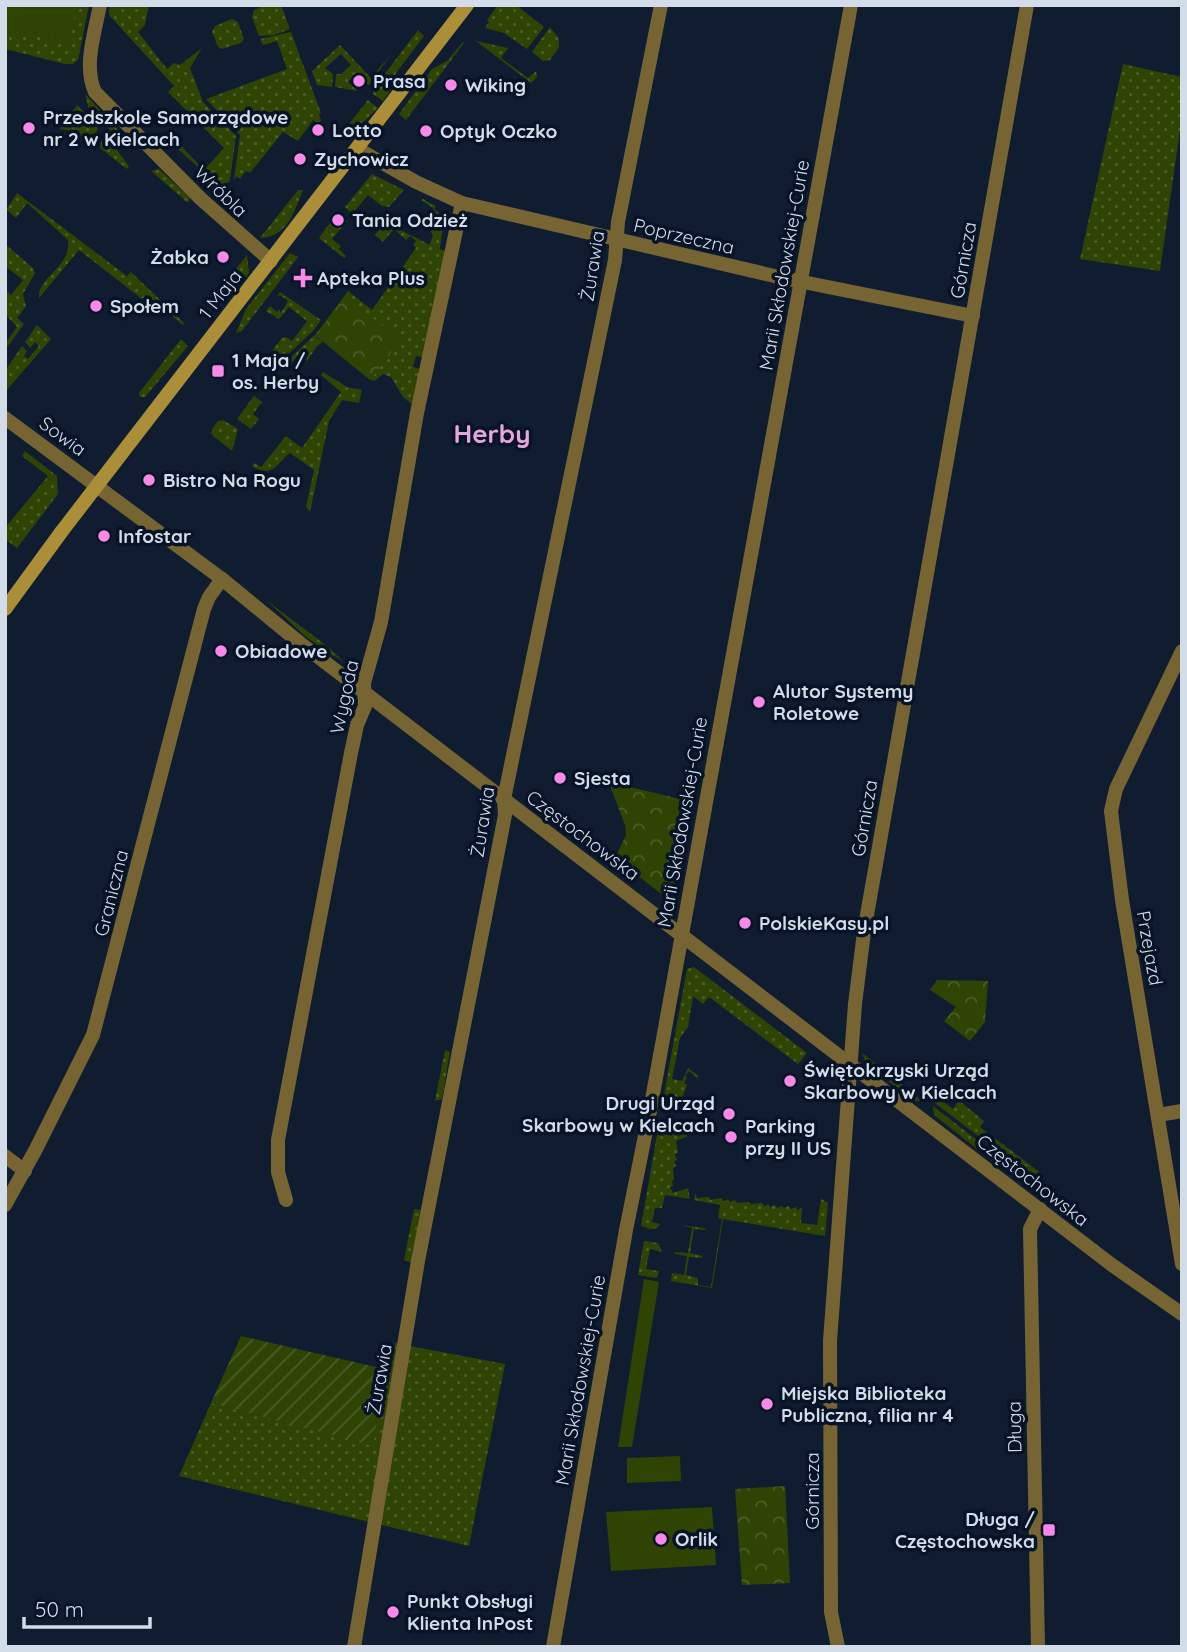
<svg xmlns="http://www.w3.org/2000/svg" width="1187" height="1652" viewBox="0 0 1187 1652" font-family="Quicksand,sans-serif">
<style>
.grass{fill:url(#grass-dots)}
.forest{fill:url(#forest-crowns)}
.garden{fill:url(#garden-furrows)}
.pitch{fill:#2f4402}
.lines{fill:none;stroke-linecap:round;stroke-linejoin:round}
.street{stroke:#766533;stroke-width:14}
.secondary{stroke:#aa8e38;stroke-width:14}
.poi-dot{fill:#f988e9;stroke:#071326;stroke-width:2.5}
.labels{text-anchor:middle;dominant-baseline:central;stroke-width:7;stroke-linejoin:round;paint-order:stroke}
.poi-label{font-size:19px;font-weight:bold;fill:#d3dce9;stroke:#071326;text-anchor:start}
.street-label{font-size:19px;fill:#d3dce9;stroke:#071326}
.district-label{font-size:26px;font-weight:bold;fill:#e5a7db;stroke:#071326}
</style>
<defs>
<pattern id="grass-dots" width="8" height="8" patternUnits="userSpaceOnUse" patternTransform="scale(1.75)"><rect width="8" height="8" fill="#2f4402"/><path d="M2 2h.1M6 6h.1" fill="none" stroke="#4c5e27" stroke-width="1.8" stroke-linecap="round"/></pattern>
<pattern id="forest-crowns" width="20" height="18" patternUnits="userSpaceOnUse" patternTransform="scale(1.75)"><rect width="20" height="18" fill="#2f4402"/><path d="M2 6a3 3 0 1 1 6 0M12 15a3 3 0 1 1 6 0" fill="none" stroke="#4c5e27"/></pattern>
<pattern id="garden-furrows" width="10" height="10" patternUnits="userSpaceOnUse" patternTransform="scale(1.75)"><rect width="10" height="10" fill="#2f4402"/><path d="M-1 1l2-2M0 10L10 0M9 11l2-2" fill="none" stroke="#4c5e27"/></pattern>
</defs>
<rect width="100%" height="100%" fill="#101d30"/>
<!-- grass -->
<g class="grass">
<polygon points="5,5 89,5 78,60 73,64 65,64 5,49"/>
<polygon points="110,5 149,5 145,25 138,32 167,69 174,63 180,65 202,48 190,68 203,102 236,136 230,180 222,189 165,137 158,140 151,133 152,132 158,137 168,132 204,170 224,148 168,92 174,86 109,15"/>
<polygon points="266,5 281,5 290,29 274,35 259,36 252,17 254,10"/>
<polygon points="498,5 516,5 544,27 527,49 504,33 485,28 489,22 487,20"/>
<polygon points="232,19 238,22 244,39 241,43 222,49 218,47 212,32 215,26"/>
<polygon points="550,27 559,39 559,47 550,60 543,61 532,52"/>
<polygon points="418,30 424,36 396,73 391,89 383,101 373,94 373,90"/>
<polygon points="291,32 321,113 319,114 321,121 317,123 313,120 298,141 283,132 250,173 246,171 240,179 236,176 234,179 240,135 206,99 287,69 277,41 263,45 260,39"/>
<polygon points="476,41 508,48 501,58 528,78 536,71 537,77 531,83"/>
<polygon points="463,42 464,43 406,120 399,114 432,69 447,61"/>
<polygon points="340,45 371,78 392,53 369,85 365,84 366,81 355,74 348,82 358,91 335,87 336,74 341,74 351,65 341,54 325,68 333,74 332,87 317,85 312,71"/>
<polygon points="1123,64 1182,77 1182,116 1160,271 1080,259"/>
<polygon points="85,94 126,138 125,145 89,109"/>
<polygon points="368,100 378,108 349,136 342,133"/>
<polygon points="77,105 98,127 95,140 92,139 94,143 63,134 76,132 60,129"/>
<path d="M103 133C114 144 120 155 129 166L127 169 100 148Z"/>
<polygon points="159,169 190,198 188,203 151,171"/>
<polygon points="372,174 404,190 389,207 382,206 368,195 352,214 345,207"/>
<path d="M298 190H303C294 211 288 237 260 238Z"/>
<path d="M17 193 127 276 131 272 184 323 183 325 146 295 142 299 79 250 39 298C37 277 72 267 68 240L27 203 16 218 7 210 5 212Z"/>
<path d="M423 199 436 206 434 209 440 214 442 212 444 220 440 249 447 252 422 357 416 356 413 367 421 369 414 406 403 397 391 377 383 374 374 381 370 380 401 340 316 337 323 342 317 346 307 361 299 354 289 366 285 363 316 334 348 291 372 310 416 248 413 245 416 241 410 236 406 240 394 229 383 242 375 235 384 224H389C402 232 415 236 429 245L433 236 430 229V222L432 220 438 221 439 219 432 218 433 208 421 200Z"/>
<polygon points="344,218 347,221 332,239 341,246 339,249 346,256 344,258 319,238 332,220 331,224 337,228"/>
<polygon points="5,244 32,267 35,273 23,294 26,306 17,318 24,324 8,346 5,344 17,327 5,314 5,296 8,292 11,295 23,280 5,266"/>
<polygon points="290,253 298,257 242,331 236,333 246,309"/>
<polygon points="247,255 249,273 233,291 224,284"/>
<polygon points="280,292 321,320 313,331 282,360 277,356 278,352 272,351 282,338 286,337 292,341 307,321 289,307 279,319 266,311 270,306 277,312 279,309 281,313 288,301 280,295 277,296"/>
<polygon points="37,325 51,339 5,392 5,371 22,346 27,351 24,356 28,359 39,346 35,342 30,348 25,342"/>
<polygon points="181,339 188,346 145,397 140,397 139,393"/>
<path d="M323 372 347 387 362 390 359 403 342 400 329 421 310 512 306 507 314 470 290 453C278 461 274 480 252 466L254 463 261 467 286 436 302 448 341 392 321 375Z"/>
<polygon points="254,396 262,402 253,414 259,419 251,429 237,419"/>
<polygon points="223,420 238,429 232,451 211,434 212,429 218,421"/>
<polygon points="25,451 57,476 58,494 17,548 5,539 5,528 48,476 22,456"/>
<polygon points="266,600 327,646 345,663 306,637"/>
<path d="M694 967 807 1053 798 1064 709 997 703 1004 693 996 688 1027 680 1038 672 1079 682 1081 688 1068 698 1076V1079L689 1071 685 1076 687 1078 684 1083 687 1085 683 1096 694 1106 692 1111C684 1114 670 1111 662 1106L687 969Z"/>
<polygon points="445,1050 450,1052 442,1099 435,1101"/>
<polygon points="862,1053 866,1056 922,1101 915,1101 867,1065"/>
<polygon points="946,1090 984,1121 980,1127 1042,1174 1037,1181 935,1103 942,1101 953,1109 958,1102"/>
<polygon points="933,1106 1004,1161 1000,1167 934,1115"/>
<polygon points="659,1123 684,1126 690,1130 688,1136 676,1141 678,1153 675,1154 677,1160 674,1161 676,1166 673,1168 674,1180 672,1181 673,1186 670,1187 673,1193 688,1188 690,1199 665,1195 662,1208 655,1208 652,1222 660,1224 657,1228 650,1229 641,1226"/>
<polygon points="695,1193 697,1198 709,1197 710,1200 722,1198 724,1202 728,1199 730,1202 735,1200 737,1203 749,1202 751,1204 762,1203 764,1206 769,1204 770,1207 775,1205 777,1208 782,1206 784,1208 789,1206 790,1209 796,1207 797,1210 802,1208 801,1223 817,1225 821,1199 828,1203 825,1236 723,1219 712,1288 671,1281 672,1273 684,1275 687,1256 675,1254 675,1252 688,1253 692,1228 680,1225 704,1228 707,1230 694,1229 690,1253 702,1256 702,1258 689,1257 686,1275 698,1278 698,1285 711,1287 722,1219 718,1218 720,1205 694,1200"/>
<polygon points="414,1209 421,1210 412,1263 404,1260"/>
<polygon points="644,1241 658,1243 662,1252 650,1249 646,1269 659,1271 657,1278 638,1275"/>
<polygon points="394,1343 505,1364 469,1546 179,1476 211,1403 373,1445 385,1369 391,1369"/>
</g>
<!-- forest -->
<g class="forest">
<polygon points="345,296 401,340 370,380 316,336"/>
<polygon points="617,784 689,801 674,893 668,896 660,893 615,858 626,835 625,825 610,786"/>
<polygon points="937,980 988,981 985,1022 970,1041 944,1021 956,1007 930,990"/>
<polygon points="785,1486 790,1583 742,1585 735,1489"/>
</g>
<!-- garden -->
<polygon class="garden" points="241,1336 385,1369 373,1446 211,1403"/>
<!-- pitch -->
<g class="pitch">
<polygon points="9,5 77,5 69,43 5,30"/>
<polygon points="644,1279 659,1282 632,1447 618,1447"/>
<polygon points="680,1456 681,1481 627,1483 627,1458"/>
<polygon points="712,1507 716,1565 611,1571 606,1512"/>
</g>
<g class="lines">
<!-- street -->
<g class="street">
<path d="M100 5C95 32 83 66 95 92L200 198 271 261"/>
<polyline points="358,149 416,182 462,203 783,278 973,316"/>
<polyline points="5,418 222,579 300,643 1112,1265 1182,1314"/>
<polyline points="1182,651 1116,789 1111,811 1122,900 1182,1264"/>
<polyline points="1158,1115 1182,1111"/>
<polyline points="5,1156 25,1171"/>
<polyline points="286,1200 278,1172 278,1140 351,753 357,725 365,706 364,683 381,622 417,413 462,203"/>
<polyline points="5,1205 36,1149 93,1035 204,609 209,597 222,579"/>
<polyline points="354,1647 418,1261 505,815 504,799 615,260 618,222 661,5"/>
<polyline points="553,1647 626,1230 649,1116 851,5"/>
<polyline points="838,1647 831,1612 830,1341 855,1004 864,932 1027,5"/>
<polyline points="1038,1647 1030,1229 1040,1209"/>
</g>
<!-- secondary -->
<polyline class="secondary" points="5,609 62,531 467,5"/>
</g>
<!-- markers -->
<g class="poi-dot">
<circle cx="359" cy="81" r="7"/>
<circle cx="451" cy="85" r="7"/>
<circle cx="29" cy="128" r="7"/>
<circle cx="318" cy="130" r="7"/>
<circle cx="426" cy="131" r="7"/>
<circle cx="300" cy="159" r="7"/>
<circle cx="338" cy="220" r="7"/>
<circle cx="223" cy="257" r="7"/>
<path d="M299.5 267.5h7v7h7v7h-7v7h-7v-7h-7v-7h7z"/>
<circle cx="96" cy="306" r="7"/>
<rect x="211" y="364" width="14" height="14" rx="3.5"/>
<circle cx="149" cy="480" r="7"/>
<circle cx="104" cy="536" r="7"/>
<circle cx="221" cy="651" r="7"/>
<circle cx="759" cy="702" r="7"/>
<circle cx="560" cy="778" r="7"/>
<circle cx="745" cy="923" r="7"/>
<circle cx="790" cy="1081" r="7"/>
<circle cx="729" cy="1114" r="7"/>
<circle cx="731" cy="1137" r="7"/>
<circle cx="767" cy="1404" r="7"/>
<rect x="1042" y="1523" width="14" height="14" rx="3.5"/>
<circle cx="661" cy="1539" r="7"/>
<circle cx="393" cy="1612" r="7"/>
</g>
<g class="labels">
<!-- poi labels -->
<g class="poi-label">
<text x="373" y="81">Prasa</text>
<text x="465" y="85">Wiking</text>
<text x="43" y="117">Przedszkole Samorządowe<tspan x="43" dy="22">nr 2 w Kielcach</tspan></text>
<text x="332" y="130">Lotto</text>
<text x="440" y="131">Optyk Oczko</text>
<text x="314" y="159">Zychowicz</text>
<text x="352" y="220">Tania Odzież</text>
<text x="209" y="257" text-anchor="end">Żabka</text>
<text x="317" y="278">Apteka Plus</text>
<text x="110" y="306">Społem</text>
<text x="232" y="360">1 Maja /<tspan x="232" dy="22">os. Herby</tspan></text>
<text x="163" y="480">Bistro Na Rogu</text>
<text x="118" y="536">Infostar</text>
<text x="235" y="651">Obiadowe</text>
<text x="773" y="691">Alutor Systemy<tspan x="773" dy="22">Roletowe</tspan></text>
<text x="574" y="778">Sjesta</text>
<text x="759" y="923">PolskieKasy.pl</text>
<text x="804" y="1070">Świętokrzyski Urząd<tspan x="804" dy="22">Skarbowy w Kielcach</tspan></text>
<text x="715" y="1103" text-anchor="end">Drugi Urząd<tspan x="715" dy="22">Skarbowy w Kielcach</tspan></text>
<text x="745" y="1126">Parking<tspan x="745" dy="22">przy II US</tspan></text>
<text x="781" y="1393">Miejska Biblioteka<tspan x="781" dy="22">Publiczna, filia nr 4</tspan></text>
<text x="1035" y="1519" text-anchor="end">Długa /<tspan x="1035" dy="22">Częstochowska</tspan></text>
<text x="675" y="1539">Orlik</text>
<text x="407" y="1601">Punkt Obsługi<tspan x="407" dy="22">Klienta InPost</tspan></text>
</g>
<!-- street labels -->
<g class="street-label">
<text transform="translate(221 191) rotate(44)">Wróbla</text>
<text transform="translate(684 236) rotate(13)">Poprzeczna</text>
<text transform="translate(963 260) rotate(-80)">Górnicza</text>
<text transform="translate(784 265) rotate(-80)">Marii Skłodowskiej-Curie</text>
<text transform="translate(592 266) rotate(-81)">Żurawia</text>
<text transform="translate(220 294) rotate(-52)">1 Maja</text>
<text transform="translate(63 436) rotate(36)">Sowia</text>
<text transform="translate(344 697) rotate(-78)">Wygoda</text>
<text transform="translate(864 818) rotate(-80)">Górnicza</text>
<text transform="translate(482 822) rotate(-81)">Żurawia</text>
<text transform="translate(682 822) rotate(-80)">Marii Skłodowskiej-Curie</text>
<text transform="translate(583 835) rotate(37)">Częstochowska</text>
<text transform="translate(111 893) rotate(-76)">Graniczna</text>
<text transform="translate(1150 948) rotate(80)">Przejazd</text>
<text transform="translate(1033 1180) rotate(38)">Częstochowska</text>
<text transform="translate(379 1379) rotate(-80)">Żurawia</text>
<text transform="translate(580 1380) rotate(-80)">Marii Skłodowskiej-Curie</text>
<text transform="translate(1014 1427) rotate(-91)">Długa</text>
<text transform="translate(812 1491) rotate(-90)">Górnicza</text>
</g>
<!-- district labels -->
<g class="district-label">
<text x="492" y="433">Herby</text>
</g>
</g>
<!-- border -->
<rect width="1187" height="1652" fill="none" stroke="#d3dce9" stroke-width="14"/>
<!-- scale -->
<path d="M24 1617v10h126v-10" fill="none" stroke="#d3dce9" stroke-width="3.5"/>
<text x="35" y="1617" font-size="21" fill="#d3dce9" stroke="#071326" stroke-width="5" paint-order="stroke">50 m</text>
</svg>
